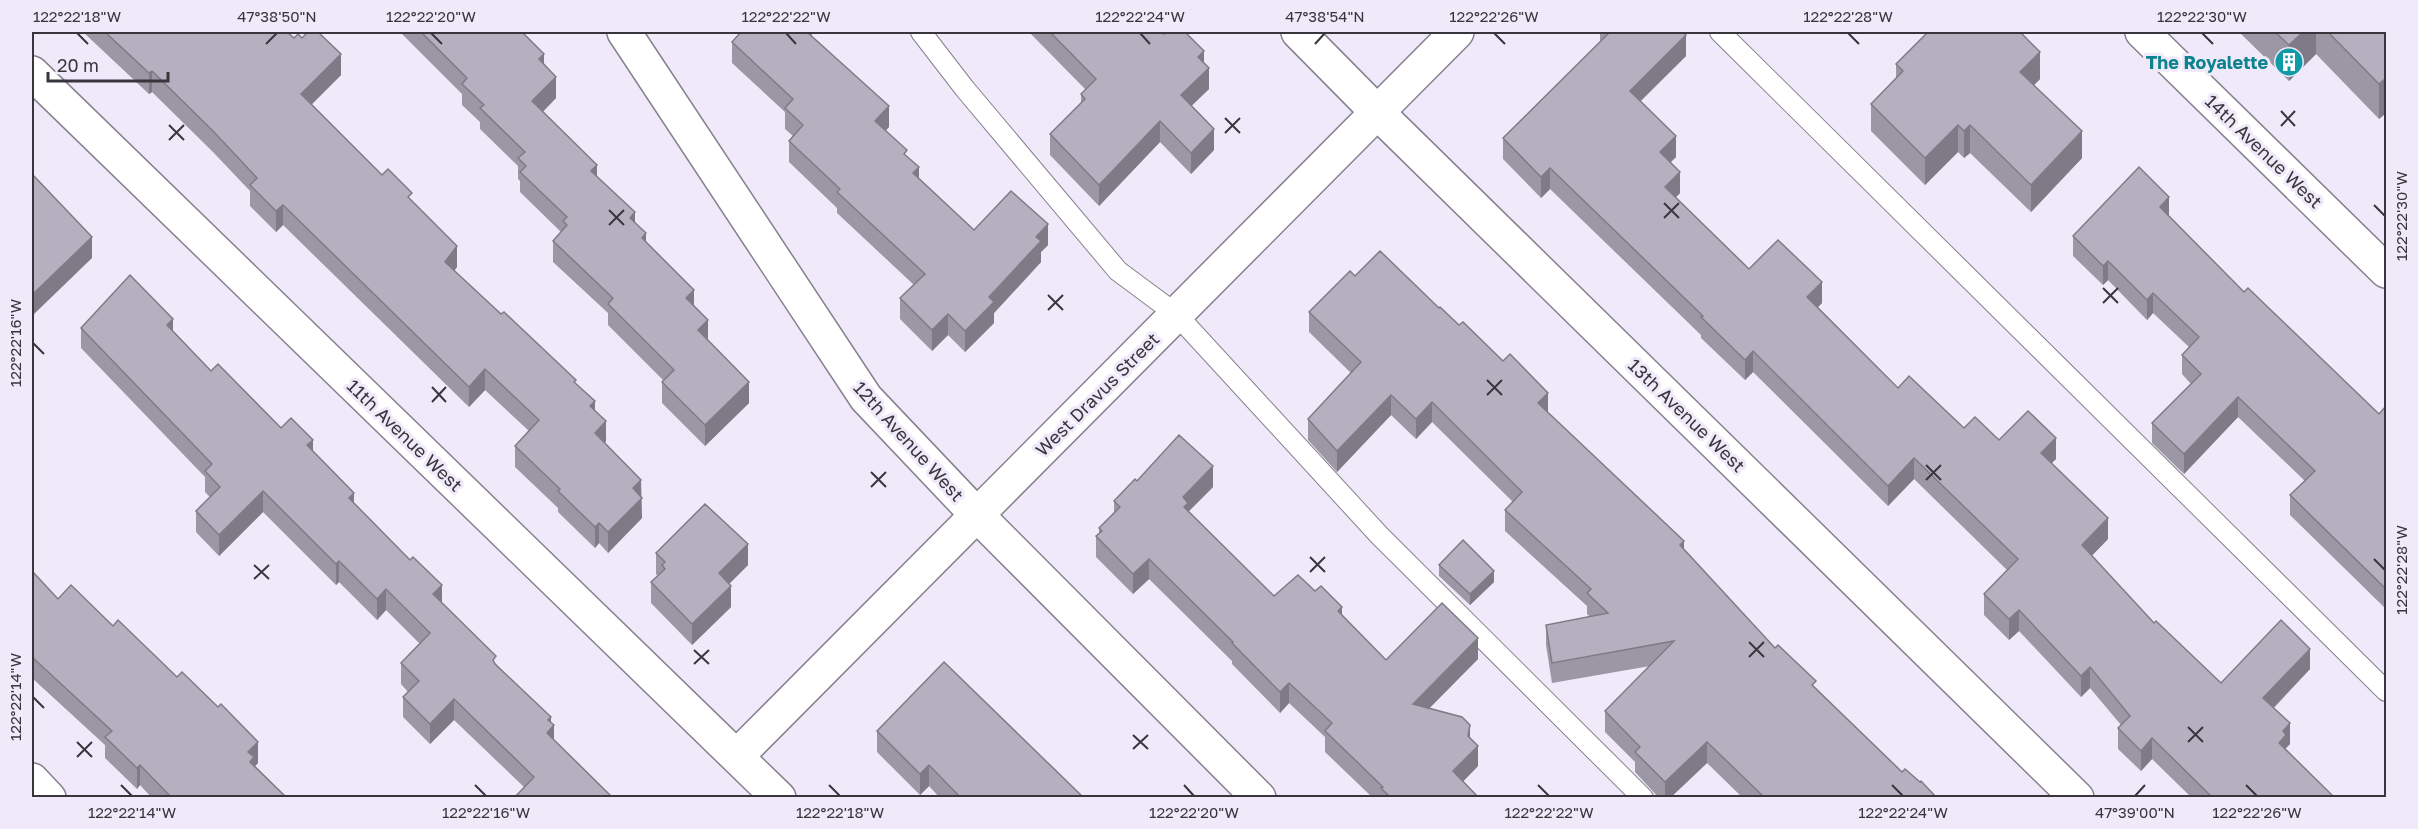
<svg xmlns="http://www.w3.org/2000/svg" width="2418" height="829" viewBox="0 0 2418 829" font-family="'Golos Text',sans-serif">
<style>
.lines{fill:none;stroke-linecap:round;stroke-linejoin:round}
.lane-casing{stroke:#86818f;stroke-width:22}
.street-casing{stroke:#86818f;stroke-width:36}
.secondary-casing{stroke:#86818f;stroke-width:36}
.lane{stroke:#fff;stroke-width:20}
.street{stroke:#fff;stroke-width:33}
.secondary{stroke:#fff;stroke-width:33}
.wall{fill:#9c97a4}
.shaded-wall{fill:#7f7b86}
.building{fill:#b5b0bf;stroke:#7f7b86;stroke-width:1.5}
.ticks{fill:none;stroke:#38363c;stroke-width:2}
.labels{text-anchor:middle;dominant-baseline:central;stroke-width:6;stroke-linejoin:round;paint-order:stroke}
.culture-label{font-size:18px;font-weight:bold;fill:#0d838f;stroke:#efe9f9;text-anchor:end}
.street-label{font-size:18px;fill:#38363c;stroke:#efe9f9}
.neatline{fill:none;stroke:#38363c;stroke-width:2}
.ticks-label{font-size:15px;text-anchor:middle;fill:#38363c}
</style>
<rect width="100%" height="100%" fill="#efe9f9"/>
<g class="lines">
<!-- lane casing -->
<g class="lane-casing">
<g id="lane">
<polyline points="921,32 965,89 1118,271 1176,314 1379,535 1643,798"/>
<polyline points="1720,32 2386,691"/>
</g>
</g>
<!-- street casing -->
<g class="street-casing">
<g id="street">
<polyline points="624,32 866,398 976,514 1259,798"/>
<polyline points="1298,32 1377,112 2077,798"/>
<polyline points="2142,32 2386,271"/>
<polyline points="32,780 49,798"/>
</g>
</g>
<!-- secondary casing -->
<g class="secondary-casing">
<g id="secondary">
<polyline points="32,73 779,798"/>
<polyline points="737,756 1457,32"/>
</g>
</g>
<!-- lane -->
<use href="#lane" class="lane"/>
<!-- street -->
<use href="#street" class="street"/>
<!-- secondary -->
<use href="#secondary" class="secondary"/>
</g>
<!-- wall -->
<g class="wall">
<polygon points="83,32 287,32 294,38 341,75 311,105 382,175 412,201 457,267 454,271 576,384 595,410 606,441 605,443 641,497 642,518 608,553 599,543 595,548 558,512 558,508 515,467 515,446 529,431 485,390 469,407 283,225 276,232 250,206 250,191 213,152 152,92 149,94"/>
<polygon points="400,32 522,32 544,65 556,98 543,112 635,223 646,242 694,305 708,341 749,403 705,446 662,403 662,382 663,380 608,325 608,313 553,262 553,241 561,232 520,192 520,181 518,179 518,166 480,129 480,122 462,105 462,94"/>
<polygon points="812,32 812,36 889,127 886,130 907,157 919,178 974,230 1048,245 1041,252 1041,262 994,313 994,323 965,352 948,335 932,351 900,319 900,298 914,285 837,213 837,208 789,162 789,141 793,136 785,129 785,112 732,63 732,42"/>
<polygon points="1029,32 1161,32 1204,62 1209,89 1191,106 1214,150 1191,174 1160,142 1099,206 1050,155 1050,134 1081,103 1081,94 1086,90"/>
<polygon points="1600,32 1682,32 1686,56 1641,101 1676,157 1670,162 1680,193 1675,198 1749,269 1822,303 1818,307 1898,388 1964,428 2056,459 2051,463 2108,539 2091,556 2154,623 2221,683 2310,669 2274,708 2290,744 2286,748 2286,750 2332,798 2192,798 2152,759 2141,771 2118,749 2118,728 2121,725 2090,688 2081,697 2019,631 2009,640 1984,615 1984,594 2007,570 1914,479 1888,506 1753,372 1745,380 1701,338 1701,335 1550,189 1541,198 1503,159 1503,138 1600,42"/>
<polygon points="2239,32 2386,32 2386,116 2385,114 2379,119 2316,54 2289,81"/>
<polygon points="1896,64 2040,79 2034,85 2082,158 2031,212 1970,153 1964,158 1958,152 1925,185 1871,131 1871,104 1896,79"/>
<polygon points="2169,217 2244,292 2379,414 2386,406 2386,609 2290,515 2290,495 2305,481 2238,417 2184,474 2152,443 2152,423 2191,384 2182,374 2182,355 2189,347 2153,313 2147,320 2108,280 2103,285 2073,256 2073,236"/>
<polygon points="1355,276 1439,308 1548,413 1684,549 1775,648 1902,772 1920,782 1937,798 1743,798 1707,763 1670,798 1659,798 1635,772 1635,762 1605,732 1605,711 1650,666 1552,683 1546,645 1546,625 1590,617 1587,614 1587,606 1505,531 1505,510 1513,502 1432,422 1416,439 1391,415 1337,472 1308,440 1308,419 1351,373 1309,332 1309,312"/>
<polygon points="81,328 173,331 211,371 281,428 313,451 354,503 496,664 551,723 554,740 613,798 524,787 454,720 430,744 403,717 403,697 408,692 401,684 401,663 420,644 386,610 377,620 339,582 336,585 263,512 219,556 196,532 196,511 210,497 205,492 205,477 81,348"/>
<polygon points="1213,487 1188,512 1274,596 1315,591 1342,615 1386,660 1478,659 1429,708 1470,738 1478,766 1463,781 1479,798 1373,798 1325,752 1325,737 1289,703 1280,713 1232,664 1232,661 1149,579 1133,594 1096,557 1096,536 1099,534 1099,528 1114,513 1114,501"/>
<polygon points="656,553 748,565 729,584 731,607 692,645 651,603 651,582 658,576 656,574"/>
<polygon points="1439,565 1494,582 1470,605 1439,576"/>
<polygon points="32,571 58,599 258,763 255,766 287,798 152,798 140,785 137,789 105,758 105,745 32,678"/>
<polygon points="877,731 1084,798 940,798 929,786 920,795 877,752"/>
</g>
<!-- shaded-wall -->
<g class="shaded-wall">
<polygon points="2303,32 2316,32 2316,54 2289,81 2289,45"/>
<polygon points="1686,35 1686,56 1630,111 1630,91"/>
<polygon points="1204,51 1204,72 1198,57"/>
<polygon points="2040,52 2040,79 2020,99 2020,72"/>
<polygon points="341,54 341,75 301,115 301,94"/>
<polygon points="544,54 544,75 539,59"/>
<polygon points="1209,68 1209,89 1181,116 1181,95"/>
<polygon points="152,71 152,92 149,94 149,73"/>
<polygon points="556,77 556,98 532,122 532,101"/>
<polygon points="2385,79 2385,114 2379,119 2379,84"/>
<polygon points="889,106 889,127 875,142 875,121"/>
<polygon points="1160,121 1160,142 1099,206 1099,185"/>
<polygon points="1958,125 1958,152 1925,185 1925,158"/>
<polygon points="1970,125 1970,153 1964,158 1964,131"/>
<polygon points="1214,129 1214,150 1191,174 1191,153"/>
<polygon points="2082,131 2082,158 2031,212 2031,185"/>
<polygon points="1676,136 1676,157 1660,173 1660,152"/>
<polygon points="597,165 597,186 591,171"/>
<polygon points="919,167 919,188 913,173"/>
<polygon points="1550,168 1550,189 1541,198 1541,177"/>
<polygon points="1680,172 1680,193 1665,208 1665,187"/>
<polygon points="2169,197 2169,217 2160,207"/>
<polygon points="283,205 283,225 276,232 276,211"/>
<polygon points="635,212 635,233 630,218"/>
<polygon points="1048,224 1048,245 1041,252 1041,262 994,313 994,323 965,352 965,331 989,297 1036,237"/>
<polygon points="646,233 646,254 642,238"/>
<polygon points="92,237 92,258 32,316 32,295"/>
<polygon points="457,246 457,267 445,283 445,262"/>
<polygon points="2108,261 2108,280 2103,285 2103,266"/>
<polygon points="1822,282 1822,303 1807,318 1807,297"/>
<polygon points="694,290 694,311 686,298"/>
<polygon points="2153,293 2153,313 2147,320 2147,300"/>
<polygon points="948,314 948,335 932,351 932,330"/>
<polygon points="173,319 173,340 167,325"/>
<polygon points="708,320 708,341 698,330"/>
<polygon points="1753,351 1753,372 1745,380 1745,360"/>
<polygon points="485,369 485,390 469,407 469,387"/>
<polygon points="749,382 749,403 705,446 705,425"/>
<polygon points="1548,393 1548,414 1538,403"/>
<polygon points="1391,395 1391,415 1337,472 1337,451"/>
<polygon points="2238,397 2238,417 2184,474 2184,454"/>
<polygon points="595,401 595,422 590,406"/>
<polygon points="1432,402 1432,422 1416,439 1416,419"/>
<polygon points="606,421 606,441 595,453 595,433"/>
<polygon points="2056,438 2056,459 2041,474 2041,453"/>
<polygon points="313,440 313,461 307,445"/>
<polygon points="1914,458 1914,479 1888,506 1888,486"/>
<polygon points="1213,466 1213,487 1188,512 1184,528 1183,497"/>
<polygon points="641,480 642,518 608,553 608,532 633,488"/>
<polygon points="263,491 263,512 219,556 219,535"/>
<polygon points="354,493 354,514 349,498"/>
<polygon points="2108,518 2108,539 2082,566 2082,545"/>
<polygon points="599,523 599,543 595,548 595,527"/>
<polygon points="1684,541 1684,561 1680,545"/>
<polygon points="748,544 748,565 719,594 719,573"/>
<polygon points="1149,559 1149,579 1133,594 1133,574"/>
<polygon points="339,561 339,582 336,585 336,564"/>
<polygon points="1494,571 1494,582 1470,605 1470,594"/>
<polygon points="442,585 442,605 433,594"/>
<polygon points="731,586 731,607 692,645 692,624"/>
<polygon points="386,589 386,610 377,620 377,599"/>
<polygon points="1342,607 1342,627 1338,611"/>
<polygon points="2019,610 2019,631 2009,640 2009,619"/>
<polygon points="1478,638 1478,659 1413,725 1413,704"/>
<polygon points="2310,649 2310,669 2263,718 2263,698"/>
<polygon points="2090,667 2090,688 2081,697 2081,676"/>
<polygon points="1289,683 1289,703 1280,713 1280,692"/>
<polygon points="454,699 454,720 430,744 430,724"/>
<polygon points="551,717 551,728 554,725 554,746 547,733 548,720"/>
<polygon points="2290,723 2290,744 2286,748 2286,756 2279,743 2283,731"/>
<polygon points="1470,725 1470,746 1478,746 1478,766 1453,792 1453,771 1468,736"/>
<polygon points="2152,738 2152,759 2141,771 2141,751"/>
<polygon points="258,742 258,763 254,767 254,778 248,752"/>
<polygon points="1707,742 1707,763 1670,798 1665,798 1665,782"/>
<polygon points="140,765 140,785 137,789 137,768"/>
<polygon points="929,765 929,786 920,795 920,774"/>
</g>
<!-- building -->
<g class="building">
<polygon points="105,32 287,32 294,38 298,34 302,38 308,32 318,32 341,54 301,94 382,175 388,169 412,193 408,197 457,246 445,262 501,314 504,312 576,380 574,382 595,401 590,406 606,421 595,433 641,480 633,488 642,498 608,532 599,523 595,527 558,491 560,489 515,446 539,420 485,369 469,387 283,205 276,211 250,185 257,178 213,131 152,71 149,73"/>
<polygon points="421,32 522,32 544,54 539,59 556,77 532,101 597,165 591,171 635,212 630,218 646,233 642,238 694,290 686,298 708,320 698,330 749,382 705,425 662,382 674,370 608,304 613,298 553,241 567,225 563,221 567,217 520,172 526,166 518,158 525,152 480,108 484,105 462,84 467,78"/>
<polygon points="741,32 807,32 889,106 875,121 907,150 904,154 919,167 913,173 974,230 1011,191 1048,224 1036,237 1041,241 989,297 994,302 965,331 948,314 932,330 900,298 925,274 837,192 840,189 789,141 803,125 785,108 793,99 732,42"/>
<polygon points="1050,32 1161,32 1164,34 1166,32 1185,32 1204,51 1198,57 1209,68 1181,95 1214,129 1191,153 1160,121 1099,185 1050,134 1085,99 1081,94 1096,79"/>
<polygon points="1610,32 1682,32 1686,35 1630,91 1676,136 1660,152 1680,172 1665,187 1749,269 1778,240 1822,282 1807,297 1898,388 1909,376 1964,428 1975,417 1999,440 2028,411 2056,438 2041,453 2108,518 2082,545 2154,623 2156,621 2221,683 2281,620 2310,649 2263,698 2290,723 2283,731 2286,735 2279,743 2332,795 2330,798 2213,798 2152,738 2141,751 2118,728 2130,716 2090,667 2081,676 2019,610 2009,619 1984,594 2018,559 1914,458 1888,486 1753,351 1745,360 1701,317 1703,316 1550,168 1541,177 1503,138"/>
<polygon points="1928,32 2020,32 2040,52 2020,72 2082,131 2031,185 1970,125 1964,131 1958,125 1925,158 1871,104 1903,71 1896,64"/>
<polygon points="2275,32 2303,32 2289,45"/>
<polygon points="2328,32 2386,32 2386,81 2385,79 2379,84"/>
<polygon points="2139,167 2169,197 2160,207 2244,292 2248,288 2379,414 2386,406 2386,589 2290,495 2315,471 2238,397 2184,454 2152,423 2201,374 2182,355 2199,337 2153,293 2147,300 2108,261 2103,266 2073,236"/>
<polygon points="32,174 92,237 32,295"/>
<polygon points="1380,251 1439,308 1440,307 1459,325 1463,322 1503,361 1510,354 1548,393 1538,403 1684,541 1680,545 1775,648 1778,645 1816,681 1812,685 1902,772 1905,769 1920,782 1921,781 1937,798 1765,798 1707,742 1665,782 1635,752 1640,747 1605,711 1674,641 1552,663 1546,625 1608,613 1587,593 1591,589 1505,510 1522,492 1432,402 1416,419 1391,395 1337,451 1308,419 1361,362 1309,312 1350,271 1355,276"/>
<polygon points="130,275 173,319 167,325 211,371 218,364 281,428 291,418 313,440 307,445 354,493 349,498 410,560 413,557 442,585 433,594 496,656 493,660 495,664 551,717 548,720 554,725 547,733 613,798 514,798 534,777 454,699 430,724 403,697 419,681 401,663 430,633 386,589 377,599 339,561 336,564 263,491 219,535 196,511 220,487 205,471 212,464 81,328"/>
<polygon points="1179,435 1213,466 1183,497 1188,503 1184,507 1274,596 1298,575 1315,591 1321,586 1342,607 1338,611 1386,660 1442,603 1478,638 1413,704 1462,717 1470,725 1468,736 1478,746 1453,771 1479,798 1391,798 1381,788 1383,787 1325,731 1332,723 1289,683 1280,692 1232,643 1233,642 1149,559 1133,574 1096,536 1102,531 1099,528 1120,507 1114,501 1135,479 1137,481"/>
<polygon points="705,504 748,544 719,573 731,586 692,624 651,582 665,569 662,565 665,562 656,553"/>
<polygon points="1463,540 1494,571 1470,594 1439,565"/>
<polygon points="32,571 58,599 71,585 113,626 118,620 177,677 182,672 218,707 221,704 258,742 248,752 254,757 250,762 287,798 172,798 140,765 137,768 105,737 112,731 32,657"/>
<polygon points="944,662 1084,798 961,798 929,765 920,774 877,731"/>
</g>
<!-- ticks -->
<path class="ticks" d="M77 33 88 44M431 33 442 44M786 33 796 44M1140 33 1150 44M1494 33 1505 44M1848 33 1859 44M2202 33 2213 44M266 44 277 33M1315 44 1325 33M2281 111 2295 126M1225 118 1240 133M169 125 184 140M2281 126 2295 111M1225 133 1240 118M169 140 184 125M1664 203 1679 218M2374 205 2385 216M609 210 624 225M1664 218 1679 203M609 225 624 210M2103 288 2118 303M1048 295 1063 310M2103 303 2118 288M1048 310 1063 295M33 343 44 354M1487 380 1502 395M432 387 446 402M1487 395 1502 380M432 402 446 387M1926 465 1941 480M871 472 886 487M1926 480 1941 465M871 487 886 472M1310 557 1325 572M2374 559 2385 570M254 565 269 579M1310 572 1325 557M254 579 269 565M1749 642 1764 657M694 650 709 664M1749 657 1764 642M694 664 709 650M33 697 44 708M2188 727 2203 742M1133 735 1148 749M77 742 92 757M2188 742 2203 727M1133 749 1148 735M77 757 92 742M121 785 132 796M475 785 486 796M829 785 840 796M1184 785 1194 796M1538 785 1549 796M1892 785 1903 796M2246 785 2257 796M2135 796 2145 785"/>
<!-- icons -->
<defs>
<g id="building-disc" transform="scale(1.5)"><circle r="9.5" fill="#0f9aa8" stroke="#efe9f9"/><path d="M-4-6H4V6H1V3H-1V6H-4ZM-2.5-4.3h1.7v1.8h-1.7ZM.8-4.3h1.7v1.8H.8ZM-2.5-1h1.7V.8h-1.7ZM.8-1h1.7V.8H.8Z" fill="#fff"/></g>
</defs>
<g fill-rule="evenodd">
<use href="#building-disc" x="2289" y="62"/>
</g>
<g class="labels">
<!-- culture labels -->
<g class="culture-label">
<text x="2268" y="62">The Royalette</text>
</g>
<!-- street labels -->
<g class="street-label">
<text transform="translate(2264 151) rotate(44)">14th Avenue West</text>
<text transform="translate(1097 394) rotate(-45)">West Dravus Street</text>
<text transform="translate(1687 415) rotate(44)">13th Avenue West</text>
<text transform="translate(405 435) rotate(44)">11th Avenue West</text>
<text transform="translate(909 441) rotate(48)">12th Avenue West</text>
</g>
</g>
<!-- border -->
<rect width="2418" height="829" fill="none" stroke="#efe9f9" stroke-width="66"/>
<!-- scale -->
<path d="M48 72v9h120v-9" fill="none" stroke="#38363c" stroke-width="3"/>
<text x="57" y="72" font-size="18" fill="#38363c" stroke="#efe9f9" stroke-width="4.5" paint-order="stroke">20 m</text>
<rect x="33" y="33" width="2352" height="763" class="neatline"/>
<g class="ticks-label">
<text x="77" y="22">122°22'18"W</text>
<text x="277" y="22">47°38'50"N</text>
<text x="431" y="22">122°22'20"W</text>
<text x="786" y="22">122°22'22"W</text>
<text x="1140" y="22">122°22'24"W</text>
<text x="1325" y="22">47°38'54"N</text>
<text x="1494" y="22">122°22'26"W</text>
<text x="1848" y="22">122°22'28"W</text>
<text x="2202" y="22">122°22'30"W</text>
<text transform="translate(2402 216) rotate(-90)" y="5">122°22'30"W</text>
<text transform="translate(16 343) rotate(-90)" y="5">122°22'16"W</text>
<text transform="translate(2402 570) rotate(-90)" y="5">122°22'28"W</text>
<text transform="translate(16 697) rotate(-90)" y="5">122°22'14"W</text>
<text x="132" y="818">122°22'14"W</text>
<text x="486" y="818">122°22'16"W</text>
<text x="840" y="818">122°22'18"W</text>
<text x="1194" y="818">122°22'20"W</text>
<text x="1549" y="818">122°22'22"W</text>
<text x="1903" y="818">122°22'24"W</text>
<text x="2135" y="818">47°39'00"N</text>
<text x="2257" y="818">122°22'26"W</text>
</g>
</svg>
